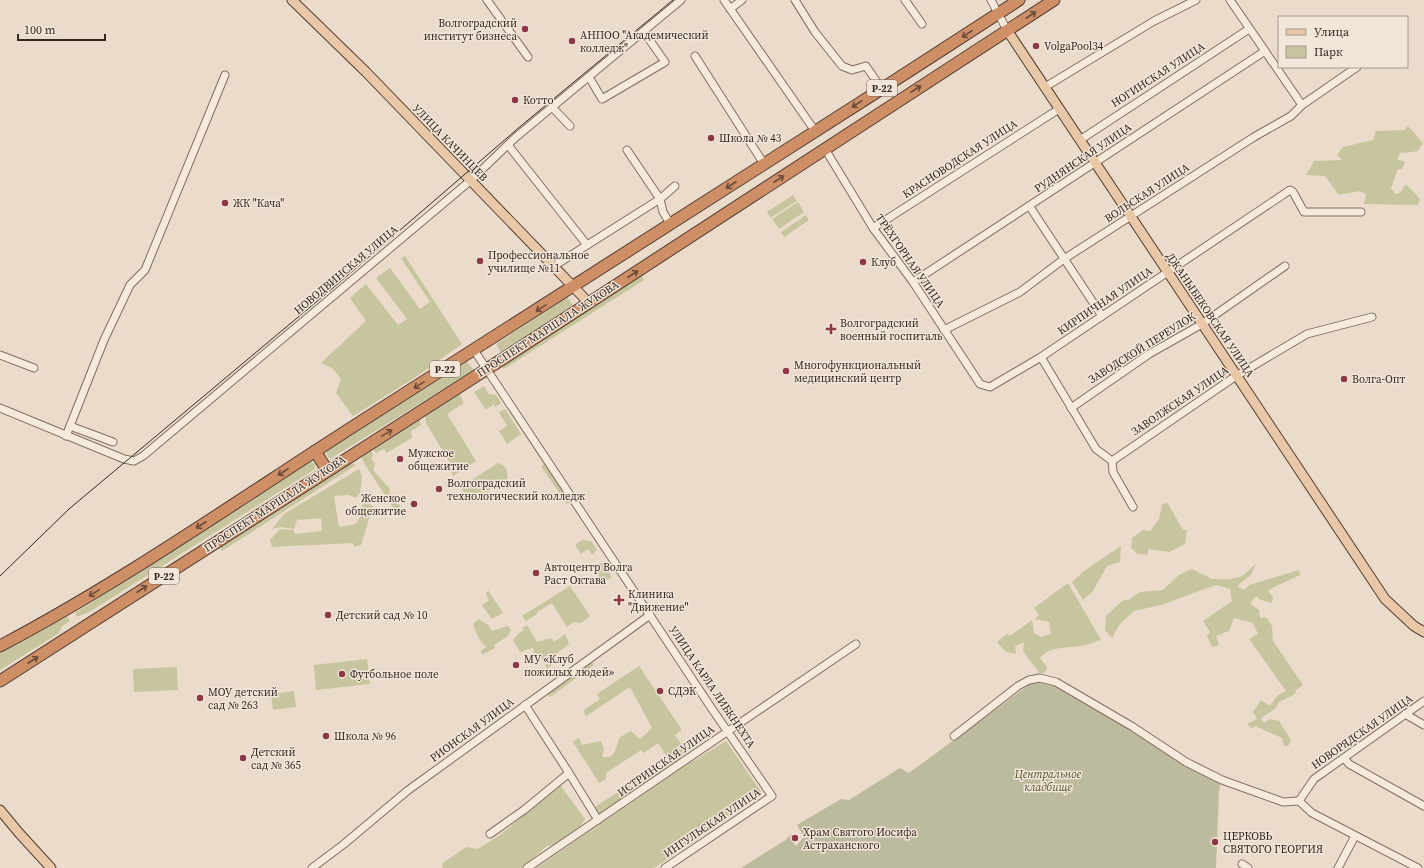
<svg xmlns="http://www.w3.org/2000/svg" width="1424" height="868" viewBox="0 0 1424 868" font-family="'Source Serif 4',serif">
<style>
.green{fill:#c7c59f}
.cemetery{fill:#bdbb9d}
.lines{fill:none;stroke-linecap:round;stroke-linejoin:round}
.minor-casing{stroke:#856d61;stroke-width:9}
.major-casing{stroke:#533d34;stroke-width:11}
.highway-casing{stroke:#533d34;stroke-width:13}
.minor{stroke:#f6eadd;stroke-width:7}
.major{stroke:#e8c8a7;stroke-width:9}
.highway{stroke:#ce8e66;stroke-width:11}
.tram{stroke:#372922;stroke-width:1}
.oneway{stroke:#6c4c3a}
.poi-dot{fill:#8d3747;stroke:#f2e6d9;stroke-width:1.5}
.labels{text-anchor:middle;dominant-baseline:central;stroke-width:3;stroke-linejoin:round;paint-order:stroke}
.shield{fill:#f2e6d9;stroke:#6f6259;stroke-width:1}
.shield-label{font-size:10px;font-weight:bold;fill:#372922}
.poi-label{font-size:11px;fill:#372922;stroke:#f2e6d9;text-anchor:start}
.street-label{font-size:11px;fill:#372922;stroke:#f2e6d9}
.park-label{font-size:11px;font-style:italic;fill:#4f512b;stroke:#f2e6d9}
</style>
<rect width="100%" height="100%" fill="#eadbca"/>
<!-- green -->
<g class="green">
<polygon points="1408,126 1423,143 1418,151 1405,153 1401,152 1397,159 1405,162 1402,169 1398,169 1391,188 1395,194 1400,193 1406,184 1420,199 1418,205 1364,204 1366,194 1360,191 1339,195 1325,176 1306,175 1314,161 1342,160 1337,155 1343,147 1373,140 1376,131 1404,130"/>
<polygon points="793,195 797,201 770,218 767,212"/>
<polygon points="798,202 804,212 779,229 772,219"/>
<polygon points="806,215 809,220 784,237 781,232"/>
<polygon points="405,256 462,344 413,379 353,416 336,393 341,379 332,368 321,363 366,321 350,298 366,284 398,325 407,319 376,278 390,268 420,309 430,302 401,258"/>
<polygon points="641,274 644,280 504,369 501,364"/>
<polygon points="567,297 573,305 501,353 496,344"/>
<polygon points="467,362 474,370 330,459 325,451"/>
<polygon points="484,386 489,394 496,395 501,403 495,407 494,404 486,410 474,392"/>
<polygon points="459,393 464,403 447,414 476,461 453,476 449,468 452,466 426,423 425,413"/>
<polygon points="505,409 521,434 507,444 499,431 507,426 499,412"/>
<polygon points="419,417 421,425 411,431 412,438 386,453 384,449 376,453 372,448"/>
<polygon points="371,450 373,456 371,458 375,464 373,470 390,489 389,493 392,495 393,502 400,505 401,514 398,515 364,463 361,456"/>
<polygon points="310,461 315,464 315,469 91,611 77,617 75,613"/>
<polygon points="350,463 356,465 222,551 219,545"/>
<path d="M498 463C505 465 509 471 507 479L470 502 461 487Z"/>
<polygon points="546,463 572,501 567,504 541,466"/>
<polygon points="359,469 362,477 360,493 355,498 349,495 334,496 339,527 356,524 360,517 359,510 365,502 373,506 361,545 354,547 353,543 272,547 270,540 280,529 293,530 295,534 322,531 321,518 297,520 294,529 281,527 272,529 284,514"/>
<polygon points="1167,502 1183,530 1187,530 1185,544 1169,552 1149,549 1147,555 1138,554 1131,548 1132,538 1143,530 1150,531 1159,519 1162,505"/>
<polygon points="582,540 591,541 597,550 592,555 588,549 581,554 575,545"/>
<polygon points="1121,546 1120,562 1107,566 1093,591 1083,600 1072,582 1084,571"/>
<polygon points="602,563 612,577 602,583 594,570 589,572 587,569 591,567 591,565"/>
<polygon points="1256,564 1251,575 1237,586 1244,590 1249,585 1299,570 1300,575 1268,590 1273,598 1272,603 1261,600 1256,596 1250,604 1259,610 1260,618 1266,617 1272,626 1273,641 1303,685 1296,690 1295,694 1279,702 1275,709 1261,718 1264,723 1270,719 1279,721 1291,740 1289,745 1284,746 1282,738 1255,726 1252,729 1247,724 1257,719 1253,712 1261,700 1270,706 1278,695 1286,691 1249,639 1258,634 1253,623 1234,618 1229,631 1216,636 1219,645 1212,647 1207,636 1210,632 1203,621 1232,601 1230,589 1216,585 1161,605 1134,611 1120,624 1112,638 1105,630 1106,616 1122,601 1130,599 1140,592 1163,590 1179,575 1192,569 1212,579 1231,579 1242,576"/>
<path d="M1068 583 1101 640C1094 642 1087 645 1080 646 1064 649 1052 645 1040 658L1047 667 1045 672 1040 674 1023 651 1024 642 1015 646 1016 654 1006 652 997 642 1007 634 1010 636 1032 620 1034 633 1041 637 1051 634 1049 622 1035 619 1039 615 1034 608Z"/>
<polygon points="570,586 590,616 581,623 574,622 567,627 552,603 537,612 537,614 526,621 522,616"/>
<polygon points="488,590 503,613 492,619 482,605 489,600 486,594"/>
<polygon points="67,616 70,621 62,626 59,633 0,670 0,653"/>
<polygon points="478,619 488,625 492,631 508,626 511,630 508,636 494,645 495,648 482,655 481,651 486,647 479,639 473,625"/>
<polygon points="527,625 537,642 551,638 554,642 565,634 569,644 553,656 556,661 547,669 545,665 551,661 548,656 537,662 533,656 534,649 532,648 520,652 513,640 517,635 524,630 522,628"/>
<polygon points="367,659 370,684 316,690 314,665"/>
<polygon points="589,659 594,665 550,697 546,692"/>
<polygon points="639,666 682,730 675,735 686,751 674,766 597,815 593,808 669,760 658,743 644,753 641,750 606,773 606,779 599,783 573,742 579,738 582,745 601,741 604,749 602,757 610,757 614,753 620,737 631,731 640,739 652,728 630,687 586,716 583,711 600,699 597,694"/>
<polygon points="177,667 178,690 134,692 133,669"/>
<polygon points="294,691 296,707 273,710 271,694"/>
<polygon points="726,741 762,793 654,868 536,868 682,768"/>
<polygon points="560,785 585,819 576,832 557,845 547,846 522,868 442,868 443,863 466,847 478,849 500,835 522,817 532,804"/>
</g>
<!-- cemetery -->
<polygon class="cemetery" points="1033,682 1056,684 1137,725 1185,757 1223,776 1219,791 1216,868 741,868 787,839 791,834 795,846 797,845 804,837 797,825 841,799 849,800 900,768 909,773"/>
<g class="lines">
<!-- minor casing -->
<g class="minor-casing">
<g id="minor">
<polyline points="487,0 528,57"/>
<polyline points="724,0 815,131"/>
<polyline points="795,0 815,32 842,66 852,70 866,66 881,88"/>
<polyline points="905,0 922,24"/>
<polyline points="991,0 1007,30"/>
<polyline points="1230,0 1302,105"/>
<polyline points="730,9 742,0"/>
<polyline points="695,56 764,164"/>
<polyline points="589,77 602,99 665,62 644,32"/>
<polyline points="1045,87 1154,21 1196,0"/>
<polyline points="552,107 570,126"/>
<polyline points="1080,140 1249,29"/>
<polyline points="508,145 587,245"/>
<polyline points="825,149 873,228 913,282 980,384 990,387 1041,357 1290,190 1293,192 1304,212 1361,212"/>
<polyline points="627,150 660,199 663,212 671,225"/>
<polyline points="1030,207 1102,316"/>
<polyline points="873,228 1059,109"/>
<polyline points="554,266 660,199 675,186"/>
<polyline points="913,282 1265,51"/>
<polyline points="944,330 1020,292 1064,259 1254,137 1291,116 1302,105 1357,67"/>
<polyline points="474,350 710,706 772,796 665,868"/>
<polyline points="0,355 34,368"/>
<polyline points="1041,357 1096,449 1112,461 1113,472 1133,507"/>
<polyline points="0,408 124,459 134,461 143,456 470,181 516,137 681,0"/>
<polyline points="1071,408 1149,354 1202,324 1285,266"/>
<polyline points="70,426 113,442"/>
<polyline points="66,436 104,340 130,285 145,270 225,75"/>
<polyline points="1112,461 1236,376 1307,334 1372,317"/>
<polyline points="525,705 569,773"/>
<polyline points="1405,714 1424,725"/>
<polyline points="954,736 1018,686 1029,680 1040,678 1056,682 1133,727 1186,762 1222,780 1283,802 1299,801"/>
<polyline points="1344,758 1349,764 1424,806"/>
<polyline points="1299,801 1314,779 1424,701"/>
<polyline points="1299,801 1312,813 1418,868"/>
<polyline points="490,834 524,810 569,773 598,820"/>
<polyline points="1242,864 1248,868"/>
<polyline points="312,868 344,844 407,791 650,615"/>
<polyline points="527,868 856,644"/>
<polyline points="1338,868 1355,836"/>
</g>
</g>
<!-- major casing -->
<g class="major-casing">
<g id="major">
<polyline points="292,0 366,72 589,303"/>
<polyline points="1007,30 1385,599 1414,626 1424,632"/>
<polyline points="0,810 19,833 51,868"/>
</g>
</g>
<!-- highway casing -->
<g class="highway-casing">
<g id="highway">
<polyline points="315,451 327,470"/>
<path d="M0 646C127 579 244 496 365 419 584 280 802 141 1019 0"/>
<polyline points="0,681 501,360 1054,0"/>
</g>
</g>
<!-- minor -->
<use href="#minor" class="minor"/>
<!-- major -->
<use href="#major" class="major"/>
<!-- highway -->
<use href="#highway" class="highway"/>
<!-- tram -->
<polyline class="tram" points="0,576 69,509 334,287 522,125 673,0"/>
</g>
<!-- one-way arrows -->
<defs><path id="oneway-shaft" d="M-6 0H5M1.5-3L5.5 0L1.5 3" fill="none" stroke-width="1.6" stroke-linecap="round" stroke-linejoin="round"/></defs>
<g class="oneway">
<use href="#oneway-shaft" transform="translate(1031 15) rotate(-33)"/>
<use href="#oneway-shaft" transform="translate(967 34) rotate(147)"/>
<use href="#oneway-shaft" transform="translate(916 89) rotate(-33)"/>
<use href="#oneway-shaft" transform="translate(857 104) rotate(147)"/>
<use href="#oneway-shaft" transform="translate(779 179) rotate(-33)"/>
<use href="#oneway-shaft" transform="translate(731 185) rotate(147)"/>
<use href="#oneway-shaft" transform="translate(633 274) rotate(-33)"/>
<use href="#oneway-shaft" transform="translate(541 308) rotate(148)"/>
<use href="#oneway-shaft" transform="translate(419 385) rotate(148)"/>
<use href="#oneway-shaft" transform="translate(387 433) rotate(-32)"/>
<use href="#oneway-shaft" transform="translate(283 472) rotate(147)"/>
<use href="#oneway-shaft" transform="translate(201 525) rotate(147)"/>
<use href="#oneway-shaft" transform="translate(142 589) rotate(-33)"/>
<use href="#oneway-shaft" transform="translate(94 593) rotate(148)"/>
<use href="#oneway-shaft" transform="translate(33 660) rotate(-33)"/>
</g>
<!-- markers -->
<g class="poi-dot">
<circle cx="525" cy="29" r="4"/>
<circle cx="572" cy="41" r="4"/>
<circle cx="1036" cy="46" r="4"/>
<circle cx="515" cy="100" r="4"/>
<circle cx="711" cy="138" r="4"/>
<circle cx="225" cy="203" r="4"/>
<circle cx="480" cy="261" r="4"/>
<circle cx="863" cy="262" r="4"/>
<path d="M829 323h4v4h4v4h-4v4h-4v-4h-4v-4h4z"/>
<circle cx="786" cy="371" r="4"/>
<circle cx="1344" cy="379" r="4"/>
<circle cx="400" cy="459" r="4"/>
<circle cx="439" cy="489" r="4"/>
<circle cx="414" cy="504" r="4"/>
<circle cx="536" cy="573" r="4"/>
<path d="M617 594h4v4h4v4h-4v4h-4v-4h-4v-4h4z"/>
<circle cx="328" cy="615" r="4"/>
<circle cx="516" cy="665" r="4"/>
<circle cx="342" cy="674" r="4"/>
<circle cx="660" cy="691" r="4"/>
<circle cx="200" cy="698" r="4"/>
<circle cx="326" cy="736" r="4"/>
<circle cx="243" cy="758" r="4"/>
<circle cx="795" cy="838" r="4"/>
<circle cx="1215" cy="842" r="4"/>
</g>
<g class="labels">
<!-- shield labels -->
<g class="shield">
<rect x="867" y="80" width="30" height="16" rx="3"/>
<rect x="430" y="361" width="30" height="16" rx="3"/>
<rect x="149" y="568" width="30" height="16" rx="3"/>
</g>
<g class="shield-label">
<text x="882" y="88">Р-22</text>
<text x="445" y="369">Р-22</text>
<text x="164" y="576">Р-22</text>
</g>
<!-- poi labels -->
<g class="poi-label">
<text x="517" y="23" text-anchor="end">Волгоградский<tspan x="517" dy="13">институт бизнеса</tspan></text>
<text x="580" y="35">АНПОО "Академический<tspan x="580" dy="13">колледж"</tspan></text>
<text x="1044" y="46">VolgaPool34</text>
<text x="523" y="100">Котто</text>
<text x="719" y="138">Школа № 43</text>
<text x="233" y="203">ЖК "Кача"</text>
<text x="488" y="255">Профессиональное<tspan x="488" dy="13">училище №11</tspan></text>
<text x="871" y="262">Клуб</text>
<text x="840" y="323">Волгоградский<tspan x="840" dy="13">военный госпиталь</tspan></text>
<text x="794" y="365">Многофункциональный<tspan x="794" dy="13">медицинский центр</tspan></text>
<text x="1352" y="379">Волга-Опт</text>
<text x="408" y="453">Мужское<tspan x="408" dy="13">общежитие</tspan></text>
<text x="447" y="483">Волгоградский<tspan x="447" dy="13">технологический колледж</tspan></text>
<text x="406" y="498" text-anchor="end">Женское<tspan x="406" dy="13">общежитие</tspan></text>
<text x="544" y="567">Автоцентр Волга<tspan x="544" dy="13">Раст Октава</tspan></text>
<text x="628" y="594">Клиника<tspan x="628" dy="13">"Движение"</tspan></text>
<text x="336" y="615">Детский сад № 10</text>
<text x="524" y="659">МУ «Клуб<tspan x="524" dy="13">пожилых людей»</tspan></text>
<text x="350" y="674">Футбольное поле</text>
<text x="668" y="691">СДЭК</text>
<text x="208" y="692">МОУ детский<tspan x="208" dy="13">сад № 263</tspan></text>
<text x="334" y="736">Школа № 96</text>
<text x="251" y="752">Детский<tspan x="251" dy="13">сад № 365</tspan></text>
<text x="803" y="832">Храм Святого Иосифа<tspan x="803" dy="13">Астраханского</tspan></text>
<text x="1223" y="836">ЦЕРКОВЬ<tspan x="1223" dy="13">СВЯТОГО ГЕОРГИЯ</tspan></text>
</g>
<!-- street labels -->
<g class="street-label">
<text transform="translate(1158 75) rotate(-33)">НОГИНСКАЯ УЛИЦА</text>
<text transform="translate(450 143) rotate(46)">УЛИЦА КАЧИНЦЕВ</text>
<text transform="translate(1083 158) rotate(-34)">РУДНЯНСКАЯ УЛИЦА</text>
<text transform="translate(960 159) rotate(-33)">КРАСНОВОДСКАЯ УЛИЦА</text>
<text transform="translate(1147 193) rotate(-33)">ВОЛЬСКАЯ УЛИЦА</text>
<text transform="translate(910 261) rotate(55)">ТРЁХГОРНАЯ УЛИЦА</text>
<text transform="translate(346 270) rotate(-40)">НОВОДВИНСКАЯ УЛИЦА</text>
<text transform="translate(1105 301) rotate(-34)">КИРПИЧНАЯ УЛИЦА</text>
<text transform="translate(1210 315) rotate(56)">ДЖАНЫБЕКОВСКАЯ УЛИЦА</text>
<text transform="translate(548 329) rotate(-33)">ПРОСПЕКТ МАРШАЛА ЖУКОВА</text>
<text transform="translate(1142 348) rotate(-32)">ЗАВОДСКОЙ ПЕРЕУЛОК</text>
<text transform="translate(1180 401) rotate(-34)">ЗАВОЛЖСКАЯ УЛИЦА</text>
<text transform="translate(275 504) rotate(-33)">ПРОСПЕКТ МАРШАЛА ЖУКОВА</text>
<text transform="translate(712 687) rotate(56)">УЛИЦА КАРЛА ЛИБКНЕХТА</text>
<text transform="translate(472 730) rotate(-36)">РИОНСКАЯ УЛИЦА</text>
<text transform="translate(1362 732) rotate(-35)">НОВОРЯДСКАЯ УЛИЦА</text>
<text transform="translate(666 761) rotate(-35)">ИСТРИНСКАЯ УЛИЦА</text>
<text transform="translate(712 823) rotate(-34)">ИНГУЛЬСКАЯ УЛИЦА</text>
</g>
<!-- park labels -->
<g class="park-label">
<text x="1048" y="774">Центральное<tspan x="1048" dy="13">кладбище</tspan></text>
</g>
</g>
<!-- legend -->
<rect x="1278" y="16" width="130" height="52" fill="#f2e6d9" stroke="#a79a90"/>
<rect x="1286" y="29" width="20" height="6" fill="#e8c8a7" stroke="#a79a90"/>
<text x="1314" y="36" font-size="12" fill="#372922">Улица</text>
<rect x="1286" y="46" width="20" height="12" fill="#c7c59f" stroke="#a79a90"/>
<text x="1314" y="56" font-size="12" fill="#372922">Парк</text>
<!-- scale -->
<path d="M18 34v6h87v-6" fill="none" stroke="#372922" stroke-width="2"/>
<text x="24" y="34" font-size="12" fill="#372922" stroke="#f2e6d9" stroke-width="3" paint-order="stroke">100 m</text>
</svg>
